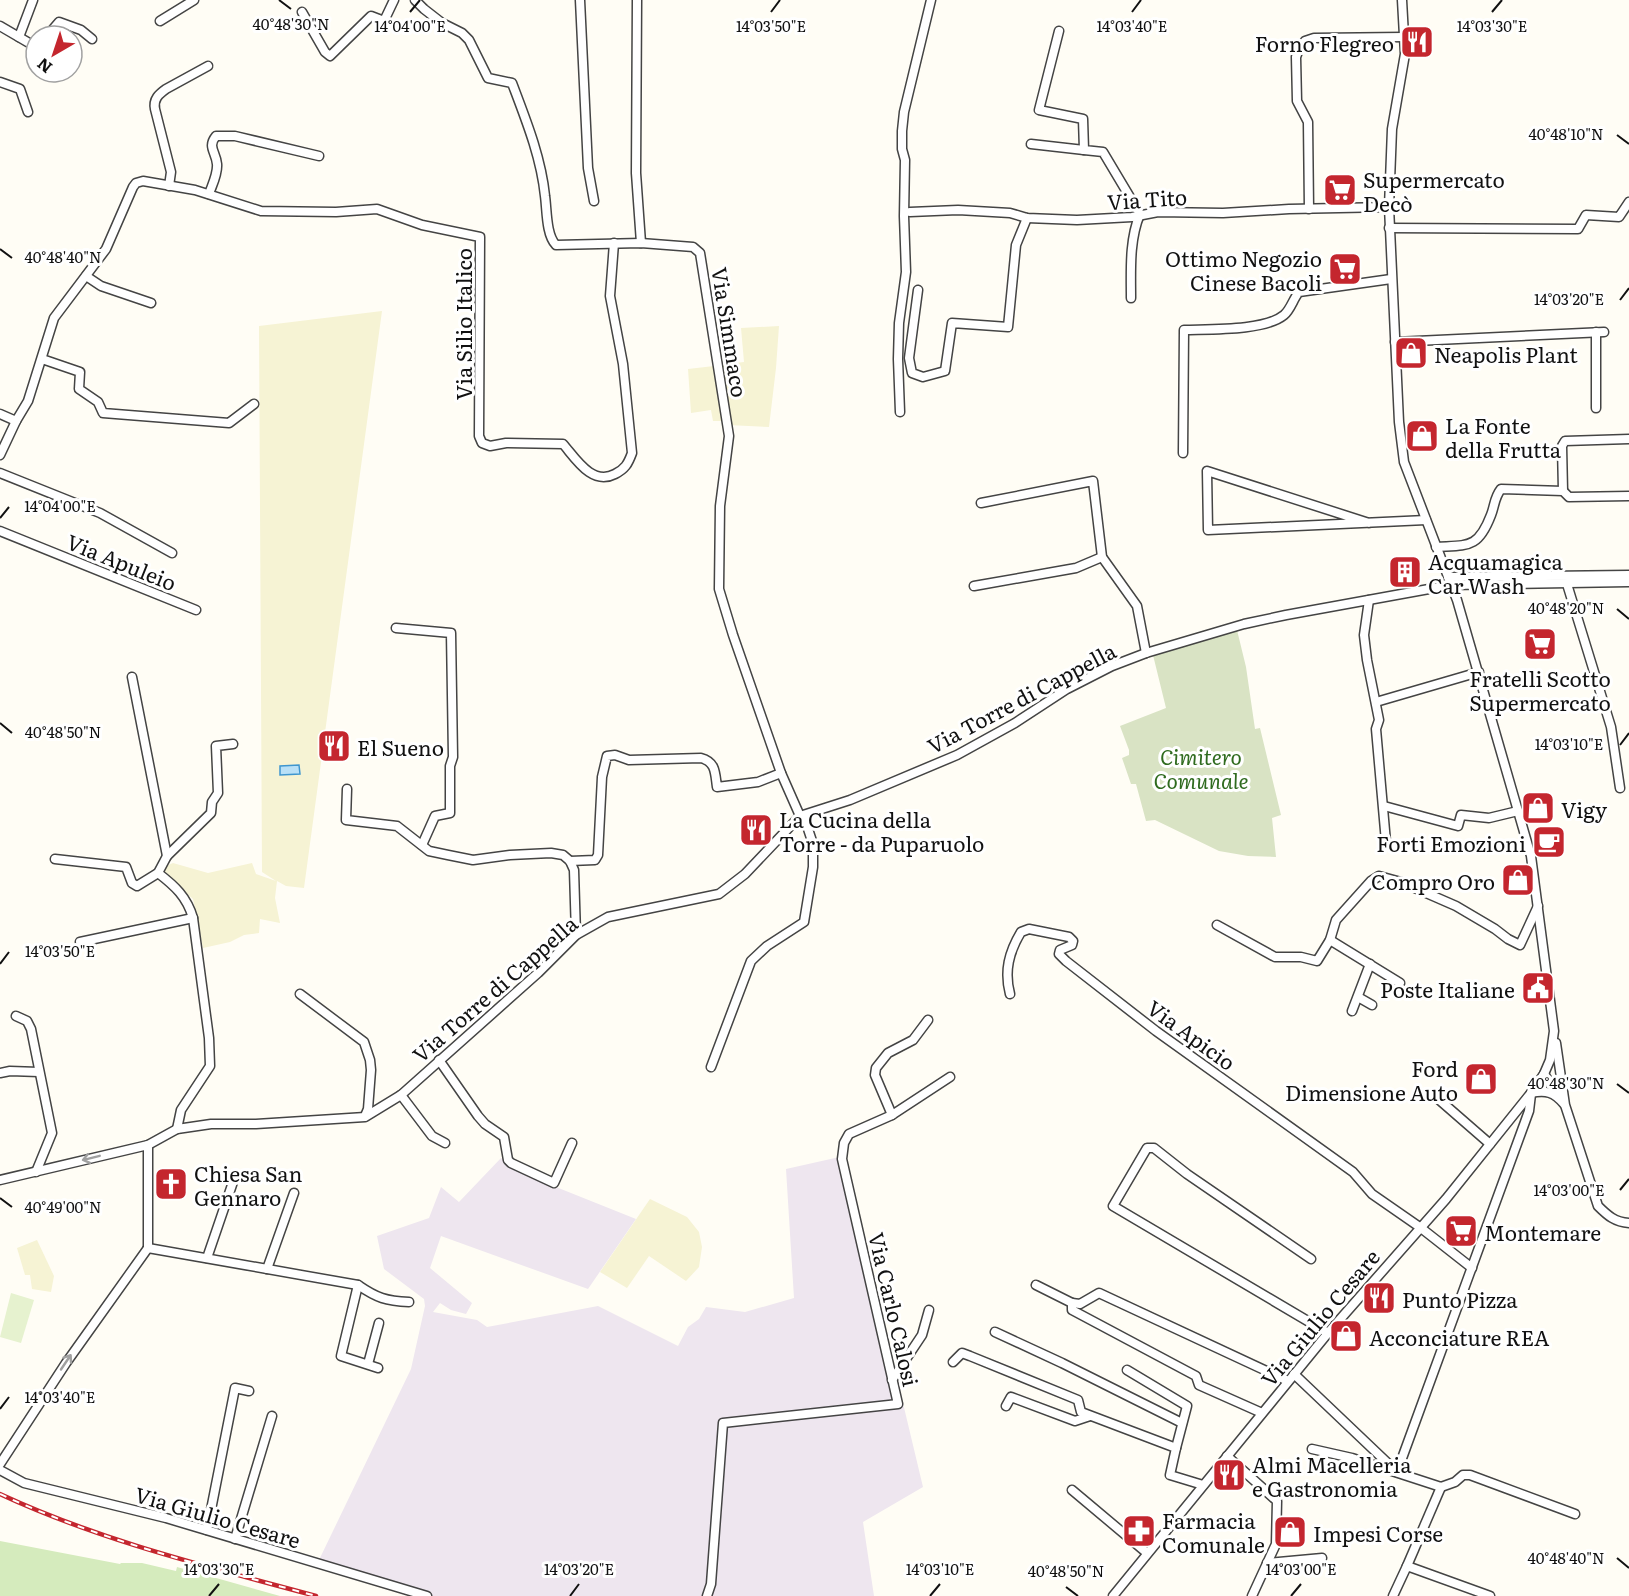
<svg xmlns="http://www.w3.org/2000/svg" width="1629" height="1596" viewBox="0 0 1629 1596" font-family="Literata,serif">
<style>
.industrial{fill:#eee6ef}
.farmland{fill:#f6f3d4}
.green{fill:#d5ebbd}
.cemetery{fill:#d9e3c4}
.pitch{fill:#e6f2cf}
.water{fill:#b9e0f7;stroke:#3f96cf;stroke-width:1.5}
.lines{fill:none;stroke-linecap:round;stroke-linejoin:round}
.minor-casing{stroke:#444;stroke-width:11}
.minor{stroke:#fff;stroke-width:8}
.rail-casing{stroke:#c4262e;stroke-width:4.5}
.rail{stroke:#fff;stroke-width:2;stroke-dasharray:7;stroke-linecap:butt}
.oneway{stroke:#a0a0a0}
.ticks{fill:none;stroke:#111;stroke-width:2}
.labels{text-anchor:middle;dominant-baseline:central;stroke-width:6;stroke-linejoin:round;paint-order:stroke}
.poi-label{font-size:21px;fill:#111;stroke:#fff;text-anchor:start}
.street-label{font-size:21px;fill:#111;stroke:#fff}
.park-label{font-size:21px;font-style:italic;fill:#2f6b1f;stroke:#fff}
.ticks-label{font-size:15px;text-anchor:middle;fill:#111;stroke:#fff;stroke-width:6;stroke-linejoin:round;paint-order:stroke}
</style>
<rect width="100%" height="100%" fill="#fffdf5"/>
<!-- industrial -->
<polygon class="industrial" points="844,1156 923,1487 863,1522 874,1596 430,1596 319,1560 411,1369 425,1306 424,1299 384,1269 377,1236 429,1218 441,1187 459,1202 501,1158 536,1179 636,1219 588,1289 441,1236 430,1268 472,1303 466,1314 451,1310 440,1303 433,1312 477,1320 487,1327 598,1306 678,1346 688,1327 699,1319 706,1307 745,1312 794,1298 786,1169"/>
<!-- farmland -->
<g class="farmland">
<polygon points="382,311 304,888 286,886 277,881 275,898 280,923 260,919 259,933 244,935 230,942 203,948 193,899 159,869 173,863 208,873 252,863 256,874 276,881 262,872 259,326"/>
<polygon points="779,326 776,368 769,427 728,425 719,365 744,362 741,328"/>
<polygon points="714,366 723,421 713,421 711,410 691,413 688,369"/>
<polygon points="650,1199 687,1217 699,1232 702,1247 699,1267 686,1281 649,1256 627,1288 600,1272"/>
<polygon points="37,1240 54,1276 51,1292 32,1289 30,1275 25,1275 17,1248"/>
</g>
<!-- green -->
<polygon class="green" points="0,1541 120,1564 121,1563 142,1563 176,1571 177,1567 280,1596 0,1596"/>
<!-- cemetery -->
<polygon class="cemetery" points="1237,630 1246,667 1255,729 1260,728 1281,815 1272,818 1276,857 1248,856 1219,851 1155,820 1146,821 1136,784 1131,784 1122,758 1129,755 1129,750 1120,726 1166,708 1153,655"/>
<!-- pitch -->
<polygon class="pitch" points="11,1293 34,1300 21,1343 0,1337"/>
<!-- water -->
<polygon class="water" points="299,765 300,774 280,775 280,766"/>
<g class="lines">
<!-- minor casing -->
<g class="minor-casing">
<g id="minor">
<path d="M415 0 424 9 442 23 462 33 469 40 488 78 512 83C526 120 541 157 545 196 547 210 546 235 556 245L641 243 693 247 700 253 729 436 720 506 719 589 733 635 781 773 800 816 806 823 813 844V867L804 922 767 946 751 961 711 1067"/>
<polyline points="580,0 588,168 594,201"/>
<polyline points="637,0 636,173 641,243"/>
<polyline points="302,12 325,52 330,56 371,16 384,21 394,0"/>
<polyline points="160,21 194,0"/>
<polyline points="0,26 36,47"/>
<path d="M1059 31 1039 110 1083 119 1084 150 1103 152 1140 214C1129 240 1131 271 1131 298"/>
<polyline points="47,36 59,22 81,30 92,39"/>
<polyline points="19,37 33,0"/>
<polyline points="0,82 20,89 28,112"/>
<polyline points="1031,144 1084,150"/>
<path d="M169 186 171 172 155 109C153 99 159 94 166 89L208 66"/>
<path d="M209 194C212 185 218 174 217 164 216 152 207 147 216 136H235L319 156"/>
<polyline points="1309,209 1308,122 1297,101 1296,57 1299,49 1305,41 1314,38 1404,37"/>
<polyline points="910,212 958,210 1010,213 1027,218 1077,220 1132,217 1158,212 1223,213 1289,209 1389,207"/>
<polyline points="1389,228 1578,229 1586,215 1619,217 1629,202"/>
<polyline points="86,276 101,286 151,303"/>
<polyline points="918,290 909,358 912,373 923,377 945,371 952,323 1008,327 1016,245 1027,218"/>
<polyline points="1596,332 1596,408"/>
<polyline points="1395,342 1604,332"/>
<polyline points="42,359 80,372 79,389 98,402 103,413 229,423 254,404"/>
<polyline points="900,412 898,359 899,323 906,272 904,216 905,160 902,149 902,131 904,112 931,0"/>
<path d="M0 414 16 421 28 401 54 318 106 249 133 187 136 183 143 181 195 190 261 211 336 212 377 209 422 225 480 237 479 436 482 443 490 446 506 443 563 444C576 459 592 486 615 474 625 469 628 464 632 453L623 364 610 296 614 243"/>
<path d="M1183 453 1184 330C1209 329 1265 331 1284 315 1291 309 1293 299 1299 292L1391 279"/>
<polyline points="0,455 16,421"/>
<polyline points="0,473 100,513 172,553"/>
<polyline points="1563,491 1562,446 1565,441 1629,439"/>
<polyline points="981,503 1093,481 1102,557 1137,606 1146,653"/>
<polyline points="1369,523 1207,471 1208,530 1426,520"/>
<polyline points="0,531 196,610"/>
<path d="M1436 547C1468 545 1478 549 1491 515 1495 505 1494 498 1501 489L1563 491 1569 497 1629 496"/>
<polyline points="1448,577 1629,575"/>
<polyline points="1567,584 1611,727 1620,788"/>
<polyline points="974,586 1076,568 1102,557"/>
<polyline points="1369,600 1364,635 1367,660 1379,720 1376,729 1386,842"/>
<polyline points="396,628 451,633 453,757 450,766 450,813 435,816 422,845"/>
<polyline points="1376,702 1479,672"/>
<polyline points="347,789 346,820 397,826 429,851 448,855 473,860 510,855 551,853 563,855 570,861 574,870 576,935"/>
<polyline points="1384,806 1458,826 1461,815 1489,818 1518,811"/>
<polyline points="167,856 211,813 212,802 218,793 216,746 233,744"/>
<polyline points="55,859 126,867 132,883 137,886 158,873 167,856 132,677"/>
<path d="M570 861 595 860 598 855 602 777 607 756 615 755 629 760 701 758C716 762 715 773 717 787L758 782 781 773"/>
<path d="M158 873C175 886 187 897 193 918L209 1038 210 1066 181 1110 177 1129"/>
<polyline points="1217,925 1275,957 1301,957 1317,961 1330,940 1336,920 1371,881 1379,876 1401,882 1456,906 1495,929 1508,939 1520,945 1538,906"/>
<polyline points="1330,940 1400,983"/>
<polyline points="80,942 193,918"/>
<polyline points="300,994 364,1042 370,1060 371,1070 368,1109 365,1116"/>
<path d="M1010 994C1004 971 1009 952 1021 932L1029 929 1069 937 1073 941 1072 945 1060 950 1059 954 1066 961 1156 1031 1353 1172 1372 1194 1421 1228 1472 1268"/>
<polyline points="1358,997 1372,1005"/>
<polyline points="1352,1011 1370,964"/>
<polyline points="16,1016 27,1021 31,1029 52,1133 36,1172"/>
<path d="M1556 1043 1565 1105 1598 1206C1608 1216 1615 1222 1629 1223"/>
<polyline points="439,1060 478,1116 485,1124 504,1137 508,1160 511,1163 554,1183 572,1143"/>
<polyline points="0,1073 10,1071 39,1072"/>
<polyline points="1544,1074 1558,1095"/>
<path d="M1531 1093C1546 1090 1554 1092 1564 1104"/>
<polyline points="401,1095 432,1136 445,1143"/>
<polyline points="1436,1097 1490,1144"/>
<polyline points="892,1115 875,1075 876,1068 888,1053 913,1040 928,1020"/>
<polyline points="0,1180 148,1145 177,1129 211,1124 256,1124 365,1117 401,1095 538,973 576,935 608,917 719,894 745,874 800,816 850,800 957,755 1015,723 1067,689 1112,666 1146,653 1244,624 1286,615 1451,585 1629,582"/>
<path d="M148 1248 358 1285C377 1298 386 1301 409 1302"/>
<polyline points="148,1248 148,1145"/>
<polyline points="207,1258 233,1182"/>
<polyline points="1311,1259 1187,1174 1154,1148 1147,1148 1113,1206 1328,1333"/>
<polyline points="267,1269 294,1193"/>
<polyline points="358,1285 341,1356 378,1368"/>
<polyline points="1036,1285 1072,1303 1072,1310 1196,1376 1199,1385 1262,1413"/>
<polyline points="1072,1303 1080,1304 1099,1293 1288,1381"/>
<polyline points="995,1332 1062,1363 1182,1423"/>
<polyline points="953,1362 962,1353 970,1356 1078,1400 1081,1412 1176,1448 1170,1475 1203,1485"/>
<polyline points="368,1364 379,1323"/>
<polyline points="1127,1370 1187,1406 1176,1448"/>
<polyline points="1294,1374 1397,1472 1529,1111 1531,1094"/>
<polyline points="892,1380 922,1335 929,1310"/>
<polyline points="1006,1406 1011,1397 1075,1421 1090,1416"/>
<polyline points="1312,1449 1352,1458 1441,1487 1455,1482 1463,1475 1470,1475 1575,1514"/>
<polyline points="1227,1456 1277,1501 1276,1544 1252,1596"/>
<polyline points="0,1464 66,1363 148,1248"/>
<polyline points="0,1470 24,1483 166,1518 427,1596"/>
<polyline points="1072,1490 1147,1553"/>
<polyline points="207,1530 235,1388 249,1391"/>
<polyline points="235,1539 272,1416"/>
<polyline points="1267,1563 1322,1558"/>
<polyline points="1407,1566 1441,1487"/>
<polyline points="707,1596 711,1584 723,1423 898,1404 842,1159 844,1143 849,1134 892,1115 950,1077"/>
<polyline points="1113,1596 1328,1333 1446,1199 1531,1093 1544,1074 1550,1060 1554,1031 1531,856 1457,600 1404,462 1399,422 1389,207 1392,129 1405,54 1402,0"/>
<polyline points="1393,1596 1407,1566 1490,1596"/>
</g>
</g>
<!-- minor -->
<use href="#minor" class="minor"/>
<!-- rail casing -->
<g class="rail-casing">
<path id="rail" d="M0 1494C101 1541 209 1567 316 1596"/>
</g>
<!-- rail -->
<use href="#rail" class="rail"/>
</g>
<!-- one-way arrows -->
<defs><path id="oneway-shaft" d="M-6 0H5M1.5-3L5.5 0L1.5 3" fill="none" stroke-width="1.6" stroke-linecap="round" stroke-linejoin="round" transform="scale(1.5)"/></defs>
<g class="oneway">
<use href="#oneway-shaft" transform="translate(91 1158) rotate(166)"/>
<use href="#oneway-shaft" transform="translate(66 1362) rotate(-56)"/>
</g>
<!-- ticks -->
<path class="ticks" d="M279 0 291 9M410 12 420 0M771 12 780 0M1132 12 1141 0M1492 12 1502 0M1617 135 1629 144M0 249 12 258M1620 300 1629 288M0 518 9 507M1617 609 1629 619M0 723 12 733M1620 745 1629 733M0 964 9 952M1617 1084 1629 1093M1620 1190 1629 1179M0 1198 12 1207M0 1409 9 1397M1617 1558 1629 1568M1066 1587 1078 1596M209 1596 219 1584M570 1596 579 1584M930 1596 940 1584M1291 1596 1301 1584"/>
<!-- icons -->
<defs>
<g id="restaurant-square" transform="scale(1.725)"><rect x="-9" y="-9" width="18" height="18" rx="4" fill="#c4262e" stroke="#fff"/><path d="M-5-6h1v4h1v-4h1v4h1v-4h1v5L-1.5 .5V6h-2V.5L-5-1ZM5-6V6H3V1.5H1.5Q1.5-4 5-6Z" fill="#fff"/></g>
<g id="supermarket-square" transform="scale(1.725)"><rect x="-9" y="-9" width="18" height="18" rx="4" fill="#c4262e" stroke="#fff"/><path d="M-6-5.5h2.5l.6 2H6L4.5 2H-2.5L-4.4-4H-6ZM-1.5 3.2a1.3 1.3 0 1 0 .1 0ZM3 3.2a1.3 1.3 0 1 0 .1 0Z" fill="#fff"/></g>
<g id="shop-square" transform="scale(1.725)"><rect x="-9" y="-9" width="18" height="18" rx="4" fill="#c4262e" stroke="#fff"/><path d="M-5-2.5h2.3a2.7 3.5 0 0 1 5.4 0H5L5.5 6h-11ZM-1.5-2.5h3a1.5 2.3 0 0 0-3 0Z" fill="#fff"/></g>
<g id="building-square" transform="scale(1.725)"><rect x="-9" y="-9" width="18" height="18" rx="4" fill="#c4262e" stroke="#fff"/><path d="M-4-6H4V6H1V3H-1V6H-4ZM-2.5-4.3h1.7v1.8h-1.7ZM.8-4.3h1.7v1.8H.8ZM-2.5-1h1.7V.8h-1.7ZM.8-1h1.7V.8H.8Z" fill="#fff"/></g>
<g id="cafe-square" transform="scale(1.725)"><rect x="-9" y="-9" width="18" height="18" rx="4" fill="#c4262e" stroke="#fff"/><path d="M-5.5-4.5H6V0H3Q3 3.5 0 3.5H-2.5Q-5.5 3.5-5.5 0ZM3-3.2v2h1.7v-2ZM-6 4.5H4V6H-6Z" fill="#fff"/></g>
<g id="civic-square" transform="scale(1.725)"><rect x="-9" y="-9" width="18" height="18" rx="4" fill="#c4262e" stroke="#fff"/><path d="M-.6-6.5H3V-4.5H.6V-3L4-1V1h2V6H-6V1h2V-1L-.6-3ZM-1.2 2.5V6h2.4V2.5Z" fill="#fff"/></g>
<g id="church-square" transform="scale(1.725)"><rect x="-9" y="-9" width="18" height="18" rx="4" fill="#c4262e" stroke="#fff"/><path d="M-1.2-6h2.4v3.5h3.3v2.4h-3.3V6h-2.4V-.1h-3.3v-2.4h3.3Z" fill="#fff"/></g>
<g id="pharmacy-square" transform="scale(1.725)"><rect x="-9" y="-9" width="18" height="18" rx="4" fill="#c4262e" stroke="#fff"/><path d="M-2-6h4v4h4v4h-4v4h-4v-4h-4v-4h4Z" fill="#fff"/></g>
</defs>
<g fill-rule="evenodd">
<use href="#restaurant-square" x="1417" y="42"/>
<use href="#supermarket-square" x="1340" y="190"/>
<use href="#supermarket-square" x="1345" y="269"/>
<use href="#shop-square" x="1411" y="353"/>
<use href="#shop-square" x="1422" y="436"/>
<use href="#building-square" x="1405" y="572"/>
<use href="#supermarket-square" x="1540" y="644"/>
<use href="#restaurant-square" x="334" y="746"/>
<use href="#shop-square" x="1538" y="808"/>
<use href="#restaurant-square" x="756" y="830"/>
<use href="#cafe-square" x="1549" y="842"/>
<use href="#shop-square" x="1518" y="880"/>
<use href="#civic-square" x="1538" y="988"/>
<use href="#shop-square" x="1481" y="1079"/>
<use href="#church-square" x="171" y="1184"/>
<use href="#supermarket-square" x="1461" y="1231"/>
<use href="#restaurant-square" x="1379" y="1298"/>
<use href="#shop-square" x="1346" y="1336"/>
<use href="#restaurant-square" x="1229" y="1475"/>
<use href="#pharmacy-square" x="1139" y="1531"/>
<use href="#shop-square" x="1290" y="1532"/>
</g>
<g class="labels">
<!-- poi labels -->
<g class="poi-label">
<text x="1394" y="42" text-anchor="end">Forno Flegreo</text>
<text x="1363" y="178">Supermercato<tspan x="1363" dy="24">Decò</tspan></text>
<text x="1322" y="257" text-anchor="end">Ottimo Negozio<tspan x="1322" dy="24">Cinese Bacoli</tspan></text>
<text x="1434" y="353">Neapolis Plant</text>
<text x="1445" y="424">La Fonte<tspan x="1445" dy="24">della Frutta</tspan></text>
<text x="1428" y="560">Acquamagica<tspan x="1428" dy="24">Car Wash</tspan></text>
<text x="1540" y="677" text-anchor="middle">Fratelli Scotto<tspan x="1540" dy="24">Supermercato</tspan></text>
<text x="357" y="746">El Sueno</text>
<text x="1561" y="808">Vigy</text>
<text x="779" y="818">La Cucina della<tspan x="779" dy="24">Torre - da Puparuolo</tspan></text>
<text x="1526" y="842" text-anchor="end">Forti Emozioni</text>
<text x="1495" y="880" text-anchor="end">Compro Oro</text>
<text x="1515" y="988" text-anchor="end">Poste Italiane</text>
<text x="1458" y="1067" text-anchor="end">Ford<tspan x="1458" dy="24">Dimensione Auto</tspan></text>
<text x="194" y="1172">Chiesa San<tspan x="194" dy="24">Gennaro</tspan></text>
<text x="1484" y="1231">Montemare</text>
<text x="1402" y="1298">Punto Pizza</text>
<text x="1369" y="1336">Acconciature REA</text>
<text x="1252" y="1463">Almi Macelleria<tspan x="1252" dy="24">e Gastronomia</tspan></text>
<text x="1162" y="1519">Farmacia<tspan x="1162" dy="24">Comunale</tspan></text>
<text x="1313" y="1532">Impesi Corse</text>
</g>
<!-- street labels -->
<g class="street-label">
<text transform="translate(1147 198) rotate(-4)">Via Tito</text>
<text transform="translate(462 324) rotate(-90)">Via Silio Italico</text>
<text transform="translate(731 332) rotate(81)">Via Simmaco</text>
<text transform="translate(122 561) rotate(22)">Via Apuleio</text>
<text transform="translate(1021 697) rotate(-28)">Via Torre di Cappella</text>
<text transform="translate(494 988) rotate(-41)">Via Torre di Cappella</text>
<text transform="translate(1192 1034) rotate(36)">Via Apicio</text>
<text transform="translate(895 1309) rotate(77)">Via Carlo Calosi</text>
<text transform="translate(1319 1317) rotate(-50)">Via Giulio Cesare</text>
<text transform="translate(218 1516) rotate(16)">Via Giulio Cesare</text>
</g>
<!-- park labels -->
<g class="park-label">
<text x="1201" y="755">Cimitero<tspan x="1201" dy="24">Comunale</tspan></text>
</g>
</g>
<g class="ticks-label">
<text x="291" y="30">40°48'30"N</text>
<text x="410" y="32">14°04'00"E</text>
<text x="771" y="32">14°03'50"E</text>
<text x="1132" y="32">14°03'40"E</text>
<text x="1492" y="32">14°03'30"E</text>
<text x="1566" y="140">40°48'10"N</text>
<text x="63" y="263">40°48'40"N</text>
<text x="1569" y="305">14°03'20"E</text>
<text x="60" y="512">14°04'00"E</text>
<text x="1566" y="614">40°48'20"N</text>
<text x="63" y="738">40°48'50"N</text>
<text x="1569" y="750">14°03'10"E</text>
<text x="60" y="957">14°03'50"E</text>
<text x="1566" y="1089">40°48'30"N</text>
<text x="1569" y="1196">14°03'00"E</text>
<text x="63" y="1213">40°49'00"N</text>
<text x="60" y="1403">14°03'40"E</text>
<text x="1566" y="1564">40°48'40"N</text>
<text x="219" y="1575">14°03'30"E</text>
<text x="579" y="1575">14°03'20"E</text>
<text x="940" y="1575">14°03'10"E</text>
<text x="1301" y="1575">14°03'00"E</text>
<text x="1066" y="1577">40°48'50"N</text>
</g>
<!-- north arrow -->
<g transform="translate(54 54) rotate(219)"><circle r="28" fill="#ffffff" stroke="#a0a0a0" stroke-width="1.5"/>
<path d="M0-4.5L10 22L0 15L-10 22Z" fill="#c4262e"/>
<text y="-9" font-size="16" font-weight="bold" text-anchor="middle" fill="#111111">N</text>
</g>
</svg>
